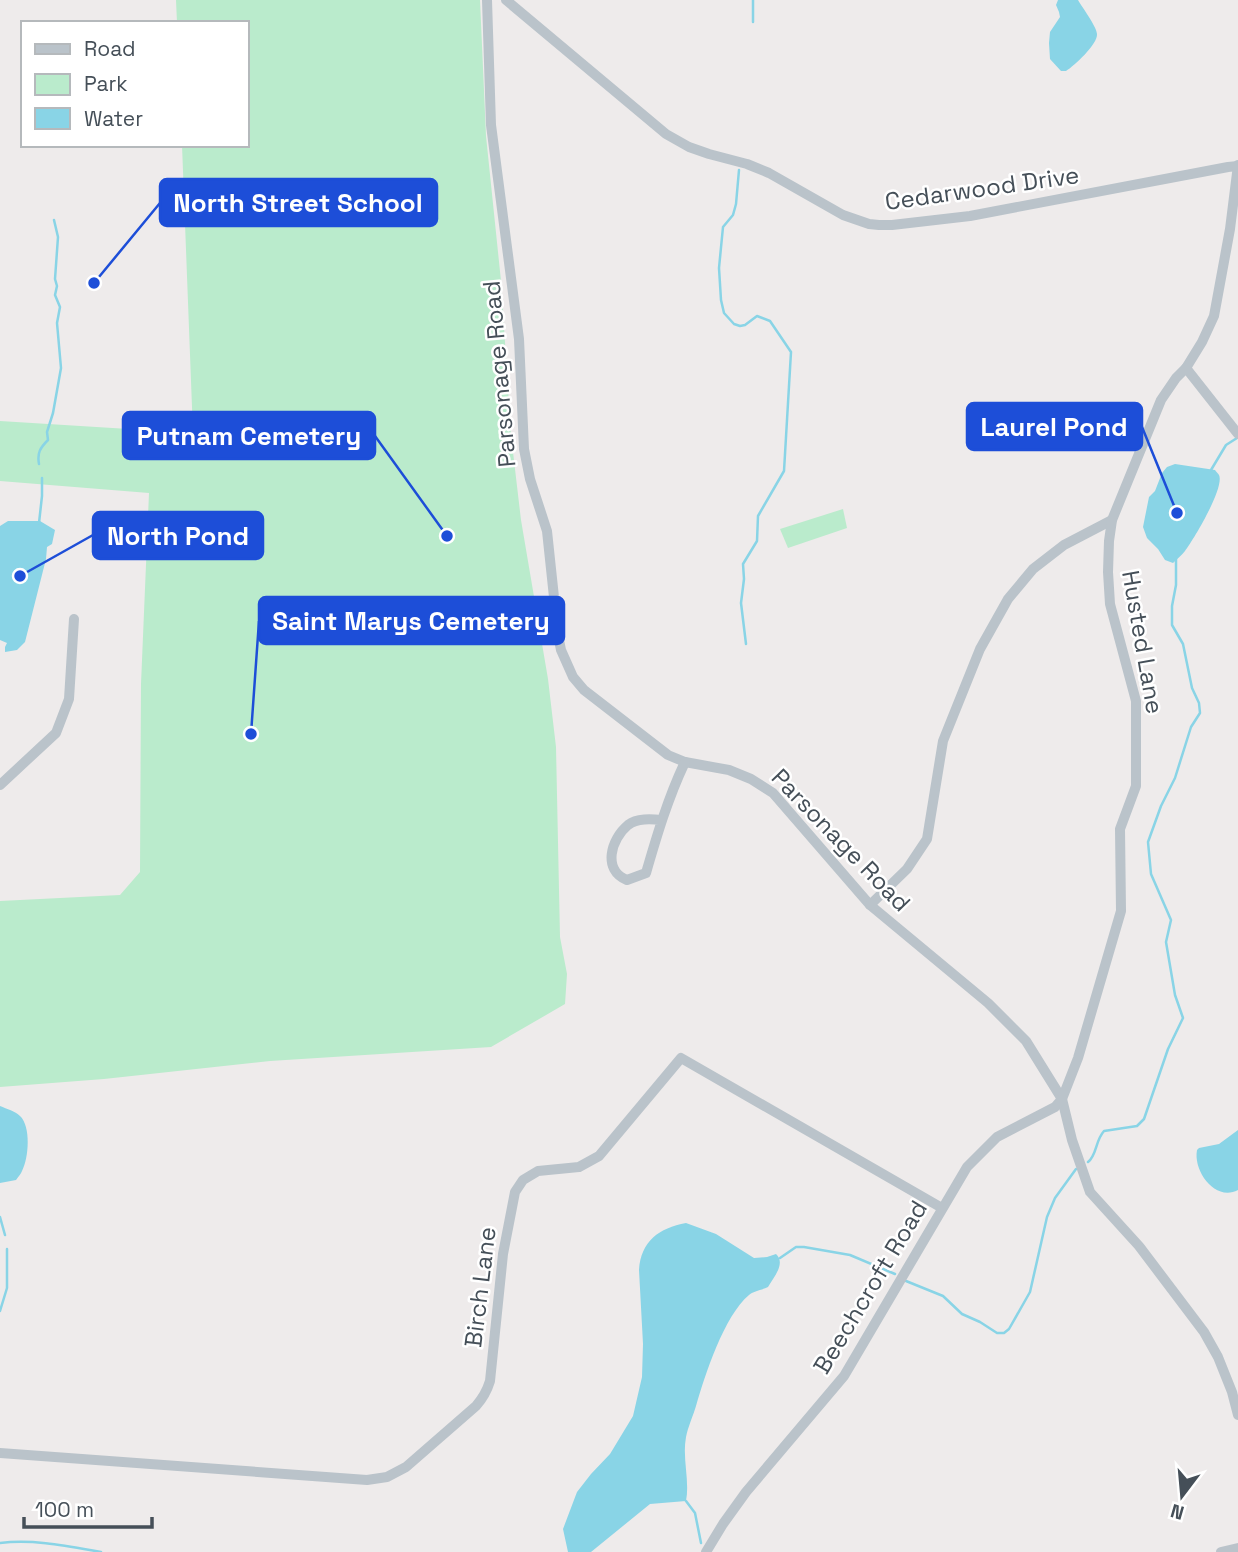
<svg xmlns="http://www.w3.org/2000/svg" width="1238" height="1552" viewBox="0 0 1238 1552" font-family="'Space Grotesk',sans-serif">
<style>
.green{fill:#baebcc}
.water{fill:#89d4e6}
.lines{fill:none;stroke-linecap:round;stroke-linejoin:round}
.stream{stroke:#89d4e6;stroke-width:2.5}
.minor{stroke:#bac3ca;stroke-width:10}
.labels{text-anchor:middle;dominant-baseline:central;stroke-width:5;stroke-linejoin:round;paint-order:stroke}
.street-label{font-size:24px;fill:#454f58;stroke:#fff}
.leader{fill:none;stroke:#1d4ed8;stroke-width:2.5}
.callout-dot{fill:#1d4ed8;stroke:#fff;stroke-width:2.5}
.callout{fill:#1d4ed8;stroke:#1d4ed8;stroke-width:2.5}
.callout-label{font-size:26px;text-anchor:middle;font-weight:bold;fill:#fff}
</style>
<rect width="100%" height="100%" fill="#eeebeb"/>
<!-- green -->
<g class="green">
<polygon points="176,0 480,0 486,136 501,281 511,435 521,520 548,679 556,747 560,937 567,974 565,1004 491,1047 270,1061 104,1079 0,1087 0,901 120,895 140,872 141,684 149,493 0,481 0,421 193,433 182,145 247,145 247,23 177,23"/>
<polygon points="843,509 847,528 788,548 780,529"/>
</g>
<!-- water -->
<g class="water">
<path d="M1058 0H1078C1082 7 1097 27 1097 34 1098 44 1074 66 1066 71H1061L1050 59 1049 43 1050 32 1060 17 1059 12 1056 5Z"/>
<path d="M1175 464 1215 470C1216 472 1218 473 1219 475 1225 487 1194 539 1185 551 1182 555 1177 559 1173 563L1165 560 1158 549 1147 538 1143 527 1149 497 1155 491 1162 473 1167 467Z"/>
<polygon points="8,521 40,521 55,530 52,544 47,547 46,559 25,642 17,650 5,652 5,647 7,643 0,640 0,526"/>
<path d="M0 1106C7 1109 15 1111 20 1116 31 1126 29 1158 22 1171 21 1174 18 1177 16 1180L0 1183Z"/>
<path d="M1238 1130V1190C1215 1202 1193 1171 1197 1150L1199 1148 1219 1144Z"/>
<path d="M686 1223 716 1234 754 1258 767 1257 776 1254C786 1263 774 1277 768 1287 762 1290 753 1291 749 1295 724 1316 705 1375 696 1406 693 1416 688 1427 686 1437 682 1459 690 1480 686 1501L650 1504 591 1552H568L563 1529 577 1492 591 1474 610 1454 633 1416 642 1377 643 1344 639 1270C641 1241 659 1228 686 1223Z"/>
</g>
<g class="lines">
<!-- stream -->
<g class="stream">
<polyline points="753,22 753,0"/>
<polyline points="739,170 736,204 733,215 723,227 719,268 721,300 724,313 734,324 740,326 745,325 757,316 770,321 791,352 784,471 758,516 757,541 743,564 744,579 741,603 746,644"/>
<path d="M39 464C37 453 40 448 48 440L47 432 53 413 61 368 57 323 60 307 55 295 57 286 55 279 58 237 54 220"/>
<polyline points="1211,470 1226,445 1237,438"/>
<polyline points="39,523 42,496 42,478"/>
<path d="M1088 1162C1097 1155 1095 1141 1104 1131L1137 1126 1144 1119 1168 1049 1183 1018 1175 995 1166 942 1171 920 1151 874 1148 842 1161 806 1175 778 1191 727 1200 713 1199 703 1192 688 1183 644 1172 625V606L1176 585V558"/>
<polyline points="0,1217 5,1235"/>
<polyline points="780,1258 796,1247 804,1247 850,1255 895,1274"/>
<polyline points="906,1281 943,1296 962,1314 980,1322 997,1333 1004,1333 1009,1329 1030,1292 1047,1217 1055,1198 1076,1169"/>
<polyline points="0,1311 7,1288 7,1249"/>
<polyline points="686,1501 695,1513 701,1543"/>
<path d="M0 1543C34 1539 67 1546 101 1552"/>
</g>
<!-- minor -->
<g class="minor">
<polyline points="487,0 491,125 519,339 524,449 530,479 547,531 558,635 561,650 573,677 584,690 668,755 685,762 729,770 751,779 773,793 870,905 988,1003 1026,1041 1062,1099 1072,1140 1090,1192 1139,1246 1204,1332 1218,1357 1232,1392 1238,1415"/>
<polyline points="506,0 666,134 689,147 709,154 747,164 769,173 843,215 869,224 879,225 892,225 970,216 1228,167 1238,166"/>
<polyline points="1186,368 1238,434"/>
<polyline points="0,785 56,733 69,699 74,619"/>
<path d="M662 820C651 819 637 818 628 825 611 839 602 870 627 880L646 873C657 835 668 798 685 762"/>
<polyline points="870,905 907,869 927,839 943,741 980,649 1008,599 1033,569 1064,545 1112,520"/>
<path d="M0 1453 367 1480 387 1477 406 1467 476 1406C483 1398 487 1391 490 1381L503 1254 515 1192 523 1180 538 1171 579 1167 599 1156 681 1058 942 1208"/>
<polyline points="706,1552 723,1524 746,1492 844,1376 967,1167 997,1137 1055,1107 1062,1099 1078,1058 1121,911 1120,829 1136,786 1136,701 1110,604 1108,572 1109,541 1112,520 1161,400 1176,378 1186,368 1202,342 1214,316 1230,229 1238,165"/>
<polyline points="1221,1552 1238,1548"/>
</g>
</g>
<g class="labels">
<!-- street labels -->
<g class="street-label">
<text transform="translate(982 188) rotate(-8)">Cedarwood Drive</text>
<text transform="translate(499 374) rotate(-95)">Parsonage Road</text>
<text transform="translate(1143 642) rotate(80)">Husted Lane</text>
<text transform="translate(841 840) rotate(46)">Parsonage Road</text>
<text transform="translate(480 1287) rotate(-83)">Birch Lane</text>
<text transform="translate(870 1287) rotate(-59)">Beechcroft Road</text>
</g>
</g>
<!-- callouts -->
<path class="leader" d="M94 283L160 203M1177 513L1142 427M447 536L375 436M20 576L93 535M251 734L259 621"/>
<g class="callout-dot">
<circle cx="94" cy="283" r="7"/>
<circle cx="1177" cy="513" r="7"/>
<circle cx="447" cy="536" r="7"/>
<circle cx="20" cy="576" r="7"/>
<circle cx="251" cy="734" r="7"/>
</g>
<g class="callout">
<rect x="160" y="179" width="277" height="47" rx="7"/>
<rect x="967" y="403" width="175" height="47" rx="7"/>
<rect x="123" y="412" width="252" height="47" rx="7"/>
<rect x="93" y="512" width="170" height="47" rx="7"/>
<rect x="259" y="597" width="305" height="47" rx="7"/>
</g>
<g class="callout-label">
<text x="298" y="212">North Street School</text>
<text x="1054" y="436">Laurel Pond</text>
<text x="249" y="445">Putnam Cemetery</text>
<text x="178" y="545">North Pond</text>
<text x="411" y="630">Saint Marys Cemetery</text>
</g>
<!-- legend -->
<rect x="21" y="21" width="228" height="126" fill="#ffffff" stroke="#b5b9bc" stroke-width="2"/>
<rect x="35" y="44" width="35" height="10" fill="#bac3ca" stroke="#b5b9bc" stroke-width="2"/>
<text x="84" y="56" font-size="21" fill="#454f58">Road</text>
<rect x="35" y="74" width="35" height="21" fill="#baebcc" stroke="#b5b9bc" stroke-width="2"/>
<text x="84" y="91" font-size="21" fill="#454f58">Park</text>
<rect x="35" y="108" width="35" height="21" fill="#89d4e6" stroke="#b5b9bc" stroke-width="2"/>
<text x="84" y="126" font-size="21" fill="#454f58">Water</text>
<!-- north arrow -->
<g transform="translate(1182 1496) rotate(196)" stroke="#ffffff" stroke-width="5" paint-order="stroke">
<path d="M0-5L12 26L0 18L-12 26Z" fill="#454f58"/>
<text y="-10" font-size="19" font-weight="bold" text-anchor="middle" fill="#454f58">N</text>
</g>
<!-- scale -->
<path d="M24 1517v10h128v-10" fill="none" stroke="#454f58" stroke-width="3.5"/>
<text x="35" y="1517" font-size="21" fill="#454f58" stroke="#ffffff" stroke-width="5" paint-order="stroke">100 m</text>
</svg>
